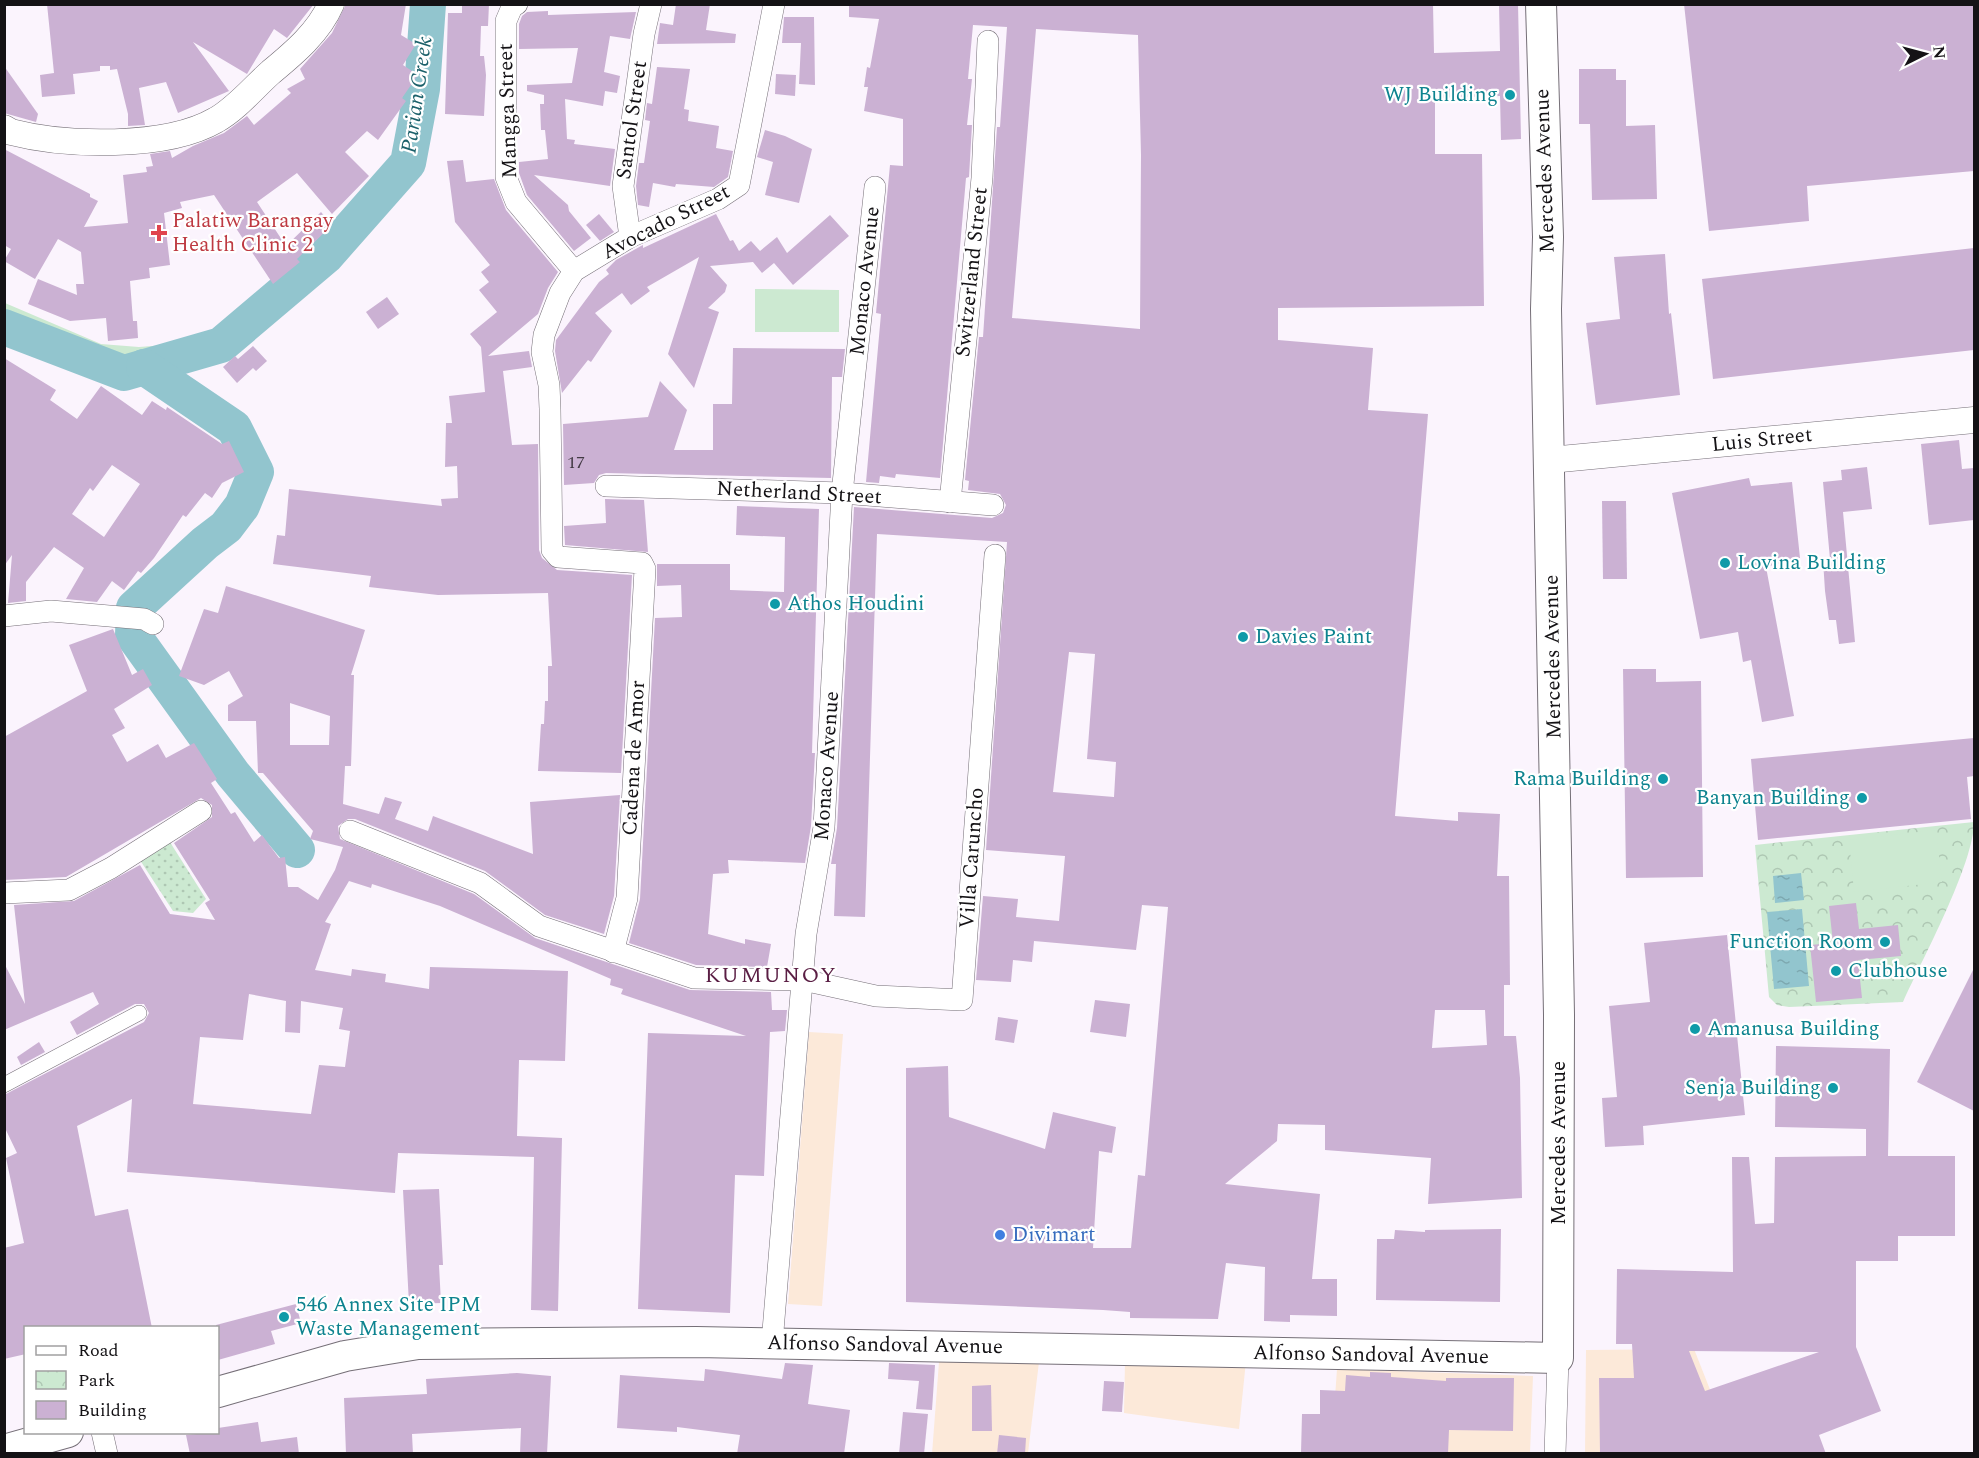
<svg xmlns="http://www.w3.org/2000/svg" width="1979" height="1458" viewBox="0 0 1979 1458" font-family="Spectral,serif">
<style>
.commercial{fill:#fce9d9}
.grass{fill:url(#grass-dots)}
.park{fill:url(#park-crowns)}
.garden{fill:#cce9d1}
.water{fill:url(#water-ripples)}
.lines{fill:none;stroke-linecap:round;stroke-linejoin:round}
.river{stroke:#92c5ce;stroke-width:36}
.building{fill:#cbb1d3;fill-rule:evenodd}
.pedestrian-casing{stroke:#756f77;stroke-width:16}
.minor-casing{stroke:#756f77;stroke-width:22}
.tertiary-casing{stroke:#756f77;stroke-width:27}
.secondary-casing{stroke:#756f77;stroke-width:32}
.pedestrian{stroke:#fff;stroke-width:15}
.minor{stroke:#fff;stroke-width:21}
.tertiary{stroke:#fff;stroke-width:26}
.secondary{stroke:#fff;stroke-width:30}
.culture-dot{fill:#0f9aa8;stroke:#fff;stroke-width:2}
.health-dot{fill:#e0444e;stroke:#fff;stroke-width:2}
.shop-dot{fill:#3f7fe0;stroke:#fff;stroke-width:2}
.labels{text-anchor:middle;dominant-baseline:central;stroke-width:4.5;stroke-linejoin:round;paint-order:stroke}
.number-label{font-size:18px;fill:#423a44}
.culture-label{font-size:21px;fill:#0d838f;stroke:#fff;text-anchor:start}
.street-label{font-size:21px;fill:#141215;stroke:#fff}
.health-label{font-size:21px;fill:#be3a42;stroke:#fff;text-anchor:start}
.shop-label{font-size:21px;fill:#366cbe;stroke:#fff;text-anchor:start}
.water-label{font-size:22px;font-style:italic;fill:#1b606a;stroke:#fff}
.neighbourhood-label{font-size:22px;letter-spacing:1.5px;fill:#5a1e44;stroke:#fff}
</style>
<defs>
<pattern id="grass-dots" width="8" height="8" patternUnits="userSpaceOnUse" patternTransform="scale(1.5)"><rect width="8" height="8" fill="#cce9d1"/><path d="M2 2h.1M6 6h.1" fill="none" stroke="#aec7b3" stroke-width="1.8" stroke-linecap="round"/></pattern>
<pattern id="park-crowns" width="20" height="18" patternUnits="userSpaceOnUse" patternTransform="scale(1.5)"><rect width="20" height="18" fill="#cce9d1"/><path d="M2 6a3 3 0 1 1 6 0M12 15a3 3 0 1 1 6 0" fill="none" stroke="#aec7b3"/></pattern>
<pattern id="water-ripples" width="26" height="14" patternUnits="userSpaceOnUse" patternTransform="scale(1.5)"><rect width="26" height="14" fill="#92c5ce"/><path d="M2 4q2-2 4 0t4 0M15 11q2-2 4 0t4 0" fill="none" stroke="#7da8b0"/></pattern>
</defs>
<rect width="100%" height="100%" fill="#fbf4fd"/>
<!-- commercial -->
<g class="commercial">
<polygon points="809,1032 843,1034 822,1306 788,1304"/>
<polygon points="1694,1349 1735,1453 1585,1454 1586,1350"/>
<polygon points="1246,1361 1239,1429 1124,1413 1125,1362"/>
<polygon points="939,1362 1039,1362 1028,1453 932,1454"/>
<polygon points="1337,1369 1533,1376 1530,1453 1331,1454"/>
</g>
<!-- grass -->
<polygon class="grass" points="168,839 206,899 193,913 173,911 138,857"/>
<!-- park -->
<path class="park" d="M1974 822C1974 864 1922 960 1903 1002L1789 1007 1777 1005 1769 997 1755 845Z"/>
<!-- garden -->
<g class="garden">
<polygon points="755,289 839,290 839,332 755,332"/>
<polygon points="5,303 101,344 139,347 165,345 167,354 141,360 88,357 5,318"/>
<polygon points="1936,830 1942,882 1854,892 1849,840"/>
</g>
<!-- water -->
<g class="water">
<polygon points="1801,873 1804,900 1775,903 1773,876"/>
<polygon points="1802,909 1809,986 1774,989 1767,912"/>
</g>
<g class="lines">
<!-- river -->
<g class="river">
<polyline points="4,327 124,373 221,345 326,256 408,163 422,89 428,4"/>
<polyline points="144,367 234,428 256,472 242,506 226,527 205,543 134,608 133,635 233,774 297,850"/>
</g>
</g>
<!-- building -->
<g class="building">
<polygon points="47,4 314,4 287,38 274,29 247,74 193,42 229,91 178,113 166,82 139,88 145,125 128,126 128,114 117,69 110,70 110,66 100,66 100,71 73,74 75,94 42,97 40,75 54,73"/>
<polygon points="346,4 406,4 401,35 416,44 403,65 418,75 402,98 406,101 378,140 367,131 345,152 369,176 332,214 297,173 257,202 286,246 321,212 332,225 297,259 300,262 273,284 214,195 180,202 182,208 164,213 170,265 149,268 150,278 130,281 133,321 137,321 138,338 108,341 106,318 70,321 28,304 38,279 77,295 76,284 84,284 81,252 58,239 35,279 4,261 11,249 4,245 4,149 90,194 90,197 98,201 84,227 128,223 123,175 147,172 146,167 153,166 150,154 170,151 172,158 193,146 224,133 247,116 254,125 291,93 287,89 305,79 300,69 332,33"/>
<polygon points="462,4 489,4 488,26 481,26 480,56 484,56 486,75 484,116 445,114 448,13 462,13"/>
<polygon points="676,4 710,4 706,30 736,34 735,43 657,44 660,23 673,25"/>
<path d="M849 4H1433L1434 53 1500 51 1499 4H1518L1521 139 1501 140 1500 96 1435 98V154H1482L1484 306 1278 308V340L1373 348 1368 410 1428 414 1395 816 1458 821V812L1500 814 1497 876H1509L1510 985H1504V1036H1516L1520 1078 1522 1198 1428 1204 1431 1158 1325 1150V1125L1278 1124 1277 1141 1225 1184 1320 1194 1312 1279H1337V1316L1290 1315V1322L1264 1321 1265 1267 1226 1263 1218 1319 1130 1318V1312L1103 1310 906 1302V1068L948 1066 949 1117 1045 1149 1053 1112 1116 1127 1112 1153 1099 1151 1093 1248H1131L1138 1175 1145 1176 1168 907 1142 905 1136 950 1034 941 1032 962 1013 960 1011 982 976 980 983 896 1018 899 1016 917 1059 921 1065 856 986 850 1007 542 877 534 865 917 834 916 836 864H831L837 828 854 507 992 518 1003 513 1006 505 1000 494 968 490 969 481 965 480 979 337H983L997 127H1000L1007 27 973 25 968 79H972L967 125H972L969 177 966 178 940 478 896 474 895 478 880 476 879 483 866 482 881 314 876 313 890 165 903 166V119L864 111 868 87H864L867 67 870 68 879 19 849 17ZM1036 29 1138 35 1141 155 1140 329 1012 318ZM1069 652 1095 654 1087 759 1116 762 1114 797 1053 792ZM1435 1010H1485L1487 1045 1432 1048Z"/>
<polygon points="1684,4 1974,4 1974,171 1807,186 1809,221 1709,231"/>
<polygon points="548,11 548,15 636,12 630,39 610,36 604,72 620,76 617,93 605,91 603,106 565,99 567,139 575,140 574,144 615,149 610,186 534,175 568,205 569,211 591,238 574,251 527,195 519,173 519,162 548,159 545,130 541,130 540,104 544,104 544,95 527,91 527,85 572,83 578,48 519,49 519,24 522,16 527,12"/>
<polygon points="784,17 814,17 815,85 799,84 801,43 782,43"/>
<polygon points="4,66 38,114 36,122 4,113"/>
<polygon points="657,67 690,69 684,109 689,110 688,121 719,126 716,148 733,151 728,177 714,187 676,184 675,187 653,183 649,207 638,205 636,186 639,163 644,163 650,121 645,120 647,103 652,104"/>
<polygon points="1579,69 1616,69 1616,80 1626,80 1626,126 1655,125 1657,199 1592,200 1590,124 1579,124"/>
<polygon points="776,74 796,75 795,96 775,94"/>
<polygon points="765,130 785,136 812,149 799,203 765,195 773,162 757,157"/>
<polygon points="463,160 466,182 494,179 506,210 558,272 548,288 538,314 488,356 529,351 532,367 503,371 512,445 538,444 539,550 542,558 557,570 632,575 621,773 538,771 541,724 544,724 545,701 548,701 548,666 552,666 548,593 438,595 369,587 371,576 273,564 277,535 285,536 289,489 442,506 441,499 458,498 457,466 445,467 446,423 452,423 449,396 485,392 481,347 470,334 497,312 479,290 489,282 481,272 490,265 455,222 447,161"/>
<polygon points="599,214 614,232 600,241 586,225"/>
<polygon points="716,214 730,241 733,240 739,251 751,241 760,251 777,237 787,253 830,215 849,236 793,285 774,263 762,273 753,262 710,266 727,285 725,292 708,308 719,312 694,388 668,354 699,257 647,287 650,291 631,305 622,293 595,313 612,331 591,362 588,360 562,393 555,351 556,340 599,282 609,274 606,270 616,260 641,246 643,245 643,248"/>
<polygon points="1974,248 1974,350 1713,379 1702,279"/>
<polygon points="1665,254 1669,314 1671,313 1680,395 1596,405 1586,323 1620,319 1614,257"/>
<polygon points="387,297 399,314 378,329 366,312"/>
<polygon points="253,346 267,361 256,371 253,368 237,383 223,367 235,356 238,359"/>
<polygon points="733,348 845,349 842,377 832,377 831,478 606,473 599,475 594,483 564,485 563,424 648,417 660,381 687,410 674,450 713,450 713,404 732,404"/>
<path d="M4 358 56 390 50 400 77 419 101 386 142 415 152 401 166 410 167 407 222 444 229 441 244 472 222 483 212 498 205 493 186 517 183 515 154 558 141 573 138 571 124 590 112 581 97 602 66 599 84 568 54 547 26 582V601L8 603 12 555 4 566ZM112 465 140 484 104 537 72 514 90 488 93 491Z"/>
<polygon points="1959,440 1962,469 1974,468 1974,520 1929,525 1921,444"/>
<polygon points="1867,467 1872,509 1843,512 1855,642 1839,644 1836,620 1829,620 1825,591 1823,560 1830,559 1823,482 1842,480 1841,470"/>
<polygon points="1749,478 1751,486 1792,482 1800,558 1766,567 1794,716 1762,722 1751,660 1743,662 1738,632 1700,639 1672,493"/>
<polygon points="605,499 644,500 648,552 565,545 564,526 606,523"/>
<polygon points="1602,501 1626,501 1627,579 1603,579"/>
<polygon points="737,506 819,509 812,753 815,753 811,826 805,863 728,860 729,873 713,874 708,934 745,944 745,939 771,944 767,967 696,965 629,943 640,899 655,618 682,617 681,585 657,586 657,564 730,564 730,590 784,592 785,537 736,535"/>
<path d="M226 586 365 630 351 675H354L351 766H345L343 804 379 814 385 797 402 802 395 819 428 831 433 816 533 854 530 802 620 795 614 896 604 934 545 915 485 871 355 819H348L338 826 340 839 474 894 535 938 690 990 771 992 772 1010H787L785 1031 770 1032 764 1176 735 1175 730 1313 638 1309 648 1033 746 1036 621 994 623 989 610 985 611 979 440 906 372 884 371 888 349 881 325 922 331 924 315 970 351 976 352 969 386 974 385 982 429 989 430 967 568 971 565 1061 519 1060 517 1136 562 1138 558 1311 531 1310 534 1157 398 1153 395 1193 127 1172 132 1099 77 1126 95 1216 128 1209 152 1328H26V1354L4 1359V1248L24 1243 6 1158 17 1153 4 1126V1095L144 1022 149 1013 144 1004H135L77 1035 70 1022 99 1004 93 992 4 1030V963L25 1004 14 905 74 901 140 865 170 914 215 920 205 903 210 900 174 843 212 817V805L201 798 66 877 4 880V737L87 691 69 645 113 629 132 675 143 669 152 685 114 709 125 728 112 735 127 762 158 744 166 758 194 743 217 779 211 783 231 814 235 812 254 842 262 835 279 858 285 857 288 887H298L318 900 335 870 343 847 310 839 313 831 263 773H258L256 721H228V705L243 696 229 671 204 685 179 676 204 609 218 613ZM290 703 330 716 329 745H290ZM249 994 286 1001 285 1032 300 1033 301 1001 343 1008 339 1029 350 1031 345 1067 319 1065 311 1114 193 1104 200 1037 243 1040Z"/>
<polygon points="1623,669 1656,669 1656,682 1701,681 1703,877 1626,878"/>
<polygon points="1974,738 1974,776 1967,777 1971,819 1758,840 1751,759"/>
<polygon points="1856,903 1859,929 1898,925 1901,956 1858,960 1862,998 1816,1002 1810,945 1833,943 1829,906"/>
<polygon points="1727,935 1745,1115 1643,1126 1644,1145 1605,1147 1602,1098 1617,1097 1609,1006 1650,1002 1644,943"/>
<polygon points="1974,968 1974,1111 1917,1082"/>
<polygon points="1095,1000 1130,1004 1126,1037 1090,1032"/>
<polygon points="998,1017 1018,1020 1014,1043 995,1040"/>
<polygon points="39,1042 45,1052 21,1065 17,1057"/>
<path d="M1776 1046 1890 1049 1888 1156H1955V1236H1898V1261H1856V1347L1881 1411 1819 1435 1826 1454H1600L1599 1378H1634L1632 1344H1616L1617 1269 1733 1272 1732 1157H1749L1755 1224 1774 1223 1775 1157 1866 1156V1129L1775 1127ZM1689 1351 1819 1352 1705 1391Z"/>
<polygon points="439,1189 443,1265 439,1265 441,1303 409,1304 403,1190"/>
<polygon points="1501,1229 1500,1302 1376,1300 1377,1239 1394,1239 1395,1230 1425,1232 1425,1230"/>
<polygon points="296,1304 301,1323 271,1331 275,1344 218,1360 216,1325"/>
<polygon points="785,1363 813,1365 808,1404 850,1410 844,1454 737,1454 740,1435 677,1427 677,1432 617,1428 620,1375 704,1381 705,1369 782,1379"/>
<polygon points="889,1363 935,1365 932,1410 916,1409 919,1381 888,1379"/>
<polygon points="1370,1372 1391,1373 1391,1377 1446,1381 1446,1378 1514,1378 1513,1431 1449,1430 1448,1454 1301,1453 1302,1414 1320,1414 1320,1390 1345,1391 1346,1375 1370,1377"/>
<polygon points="517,1373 551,1376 547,1454 520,1454 521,1428 412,1434 413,1454 346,1454 344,1398 427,1394 426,1379"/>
<polygon points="1104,1381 1124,1382 1122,1412 1102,1411"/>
<polygon points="991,1385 992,1431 972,1431 972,1386"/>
<polygon points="903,1412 928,1414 924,1454 899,1454"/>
<polygon points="258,1422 261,1442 297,1437 299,1454 190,1454 186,1435 218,1432 218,1428"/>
<polygon points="999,1435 1026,1438 1025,1454 997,1454"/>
</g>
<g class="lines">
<!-- pedestrian casing -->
<g class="pedestrian-casing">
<polyline id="pedestrian" points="4,1085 139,1013"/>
</g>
<!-- minor casing -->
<g class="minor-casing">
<g id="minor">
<polyline points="517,4 512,7 506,21 506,177 516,202 574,271"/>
<polyline points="630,237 623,186 644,34 651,4"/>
<polyline points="606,486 842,493 993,505"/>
<polyline points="950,502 982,178 988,41"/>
<polyline points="4,616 51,611 144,619 153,624"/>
<polyline points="350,831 480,883 539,926 694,978 803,980 876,996 962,1000 995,555"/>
<polyline points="4,893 69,890 111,868 201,811"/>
<polyline points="613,952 627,898 645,569 642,563 558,557 552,550 550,409 549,385 542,352 544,335 560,293 574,271 630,237 718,199 739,185 774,4"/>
<polyline points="772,1343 806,934 824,827 842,493 875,187"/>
<polyline points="102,1432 107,1454"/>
<polyline points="1555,1454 1558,1358"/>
</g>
</g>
<!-- tertiary casing -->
<g class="tertiary-casing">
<g id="tertiary">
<path d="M4 128 11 132C65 146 166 149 216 120 236 109 254 87 271 72 294 53 319 32 331 4"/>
<polyline points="1550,460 1974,420"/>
</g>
</g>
<!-- secondary casing -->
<g class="secondary-casing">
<g id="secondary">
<polyline points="218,1392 345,1356 418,1344 696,1342 1558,1358 1559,1015 1546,309 1548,237 1541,4"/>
<polyline points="4,1450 68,1432"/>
</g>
</g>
<!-- pedestrian -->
<use href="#pedestrian" class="pedestrian"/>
<!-- minor -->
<use href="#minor" class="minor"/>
<!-- tertiary -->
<use href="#tertiary" class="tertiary"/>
<!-- secondary -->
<use href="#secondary" class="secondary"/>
</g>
<!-- markers -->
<g class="culture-dot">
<circle cx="1510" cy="95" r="6"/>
<circle cx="1725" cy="563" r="6"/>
<circle cx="775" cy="604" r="6"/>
<circle cx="1243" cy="637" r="6"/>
<circle cx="1663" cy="779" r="6"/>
<circle cx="1862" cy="798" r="6"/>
<circle cx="1885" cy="942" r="6"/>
<circle cx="1836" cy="971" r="6"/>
<circle cx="1695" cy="1029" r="6"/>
<circle cx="1833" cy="1088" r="6"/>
<circle cx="284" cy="1317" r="6"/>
</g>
<path class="health-dot" d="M156 224h6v6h6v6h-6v6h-6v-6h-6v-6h6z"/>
<circle class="shop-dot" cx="1000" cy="1235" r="6"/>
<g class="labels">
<!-- number labels -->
<g class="number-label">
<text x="576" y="462">17</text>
</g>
<!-- culture labels -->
<g class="culture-label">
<text x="1498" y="95" text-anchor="end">WJ Building</text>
<text x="1737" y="563">Lovina Building</text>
<text x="787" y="604">Athos Houdini</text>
<text x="1255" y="637">Davies Paint</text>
<text x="1651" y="779" text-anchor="end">Rama Building</text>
<text x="1850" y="798" text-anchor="end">Banyan Building</text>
<text x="1873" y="942" text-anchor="end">Function Room</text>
<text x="1848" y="971">Clubhouse</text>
<text x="1707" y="1029">Amanusa Building</text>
<text x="1821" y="1088" text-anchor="end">Senja Building</text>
<text x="296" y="1305">546 Annex Site IPM<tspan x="296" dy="24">Waste Management</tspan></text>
</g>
<!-- street labels -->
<g class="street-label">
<text transform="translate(508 111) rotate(-92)">Mangga Street</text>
<text transform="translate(632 120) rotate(-82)">Santol Street</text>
<text transform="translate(1545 171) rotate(-92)">Mercedes Avenue</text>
<text transform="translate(666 222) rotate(-27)">Avocado Street</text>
<text transform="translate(972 272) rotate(-84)">Switzerland Street</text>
<text transform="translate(865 281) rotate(-84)">Monaco Avenue</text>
<text transform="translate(1762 440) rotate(-6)">Luis Street</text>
<text transform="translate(799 493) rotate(3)">Netherland Street</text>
<text transform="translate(1553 657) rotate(-91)">Mercedes Avenue</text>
<text transform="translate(634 758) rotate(-87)">Cadena de Amor</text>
<text transform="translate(827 766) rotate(-86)">Monaco Avenue</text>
<text transform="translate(972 858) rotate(-86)">Villa Caruncho</text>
<text transform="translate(1559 1143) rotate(-90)">Mercedes Avenue</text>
<text transform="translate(885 1345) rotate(1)">Alfonso Sandoval Avenue</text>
<text transform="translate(1371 1355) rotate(1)">Alfonso Sandoval Avenue</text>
</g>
<!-- health labels -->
<g class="health-label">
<text x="172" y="221">Palatiw Barangay<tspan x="172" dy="24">Health Clinic 2</tspan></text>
</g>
<!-- shop labels -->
<g class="shop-label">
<text x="1012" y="1235">Divimart</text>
</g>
<!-- water labels -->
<g class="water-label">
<text transform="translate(417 95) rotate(-82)">Parian Creek</text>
</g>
<!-- neighbourhood labels -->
<g class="neighbourhood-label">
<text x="771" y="975">KUMUNOY</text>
</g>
</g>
<!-- border -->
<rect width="1979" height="1458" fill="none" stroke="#141215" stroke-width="12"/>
<!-- legend -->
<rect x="24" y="1326" width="195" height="108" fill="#ffffff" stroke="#a1a0a1" stroke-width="1.5"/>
<rect x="36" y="1346" width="30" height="9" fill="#ffffff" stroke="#a1a0a1" stroke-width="1.5"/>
<text x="78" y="1356" font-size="18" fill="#141215">Road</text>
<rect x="36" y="1371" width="30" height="18" fill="url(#park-crowns)" stroke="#a1a0a1" stroke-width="1.5"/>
<text x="78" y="1386" font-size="18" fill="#141215">Park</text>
<rect x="36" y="1401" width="30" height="18" fill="#cbb1d3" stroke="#a1a0a1" stroke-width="1.5"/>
<text x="78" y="1416" font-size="18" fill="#141215">Building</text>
<!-- north arrow -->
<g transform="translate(1925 54) rotate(84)" stroke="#ffffff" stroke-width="4.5" paint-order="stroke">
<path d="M0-4.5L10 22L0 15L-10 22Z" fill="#141215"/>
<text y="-9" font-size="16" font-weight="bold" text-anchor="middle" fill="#141215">N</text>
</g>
</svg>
